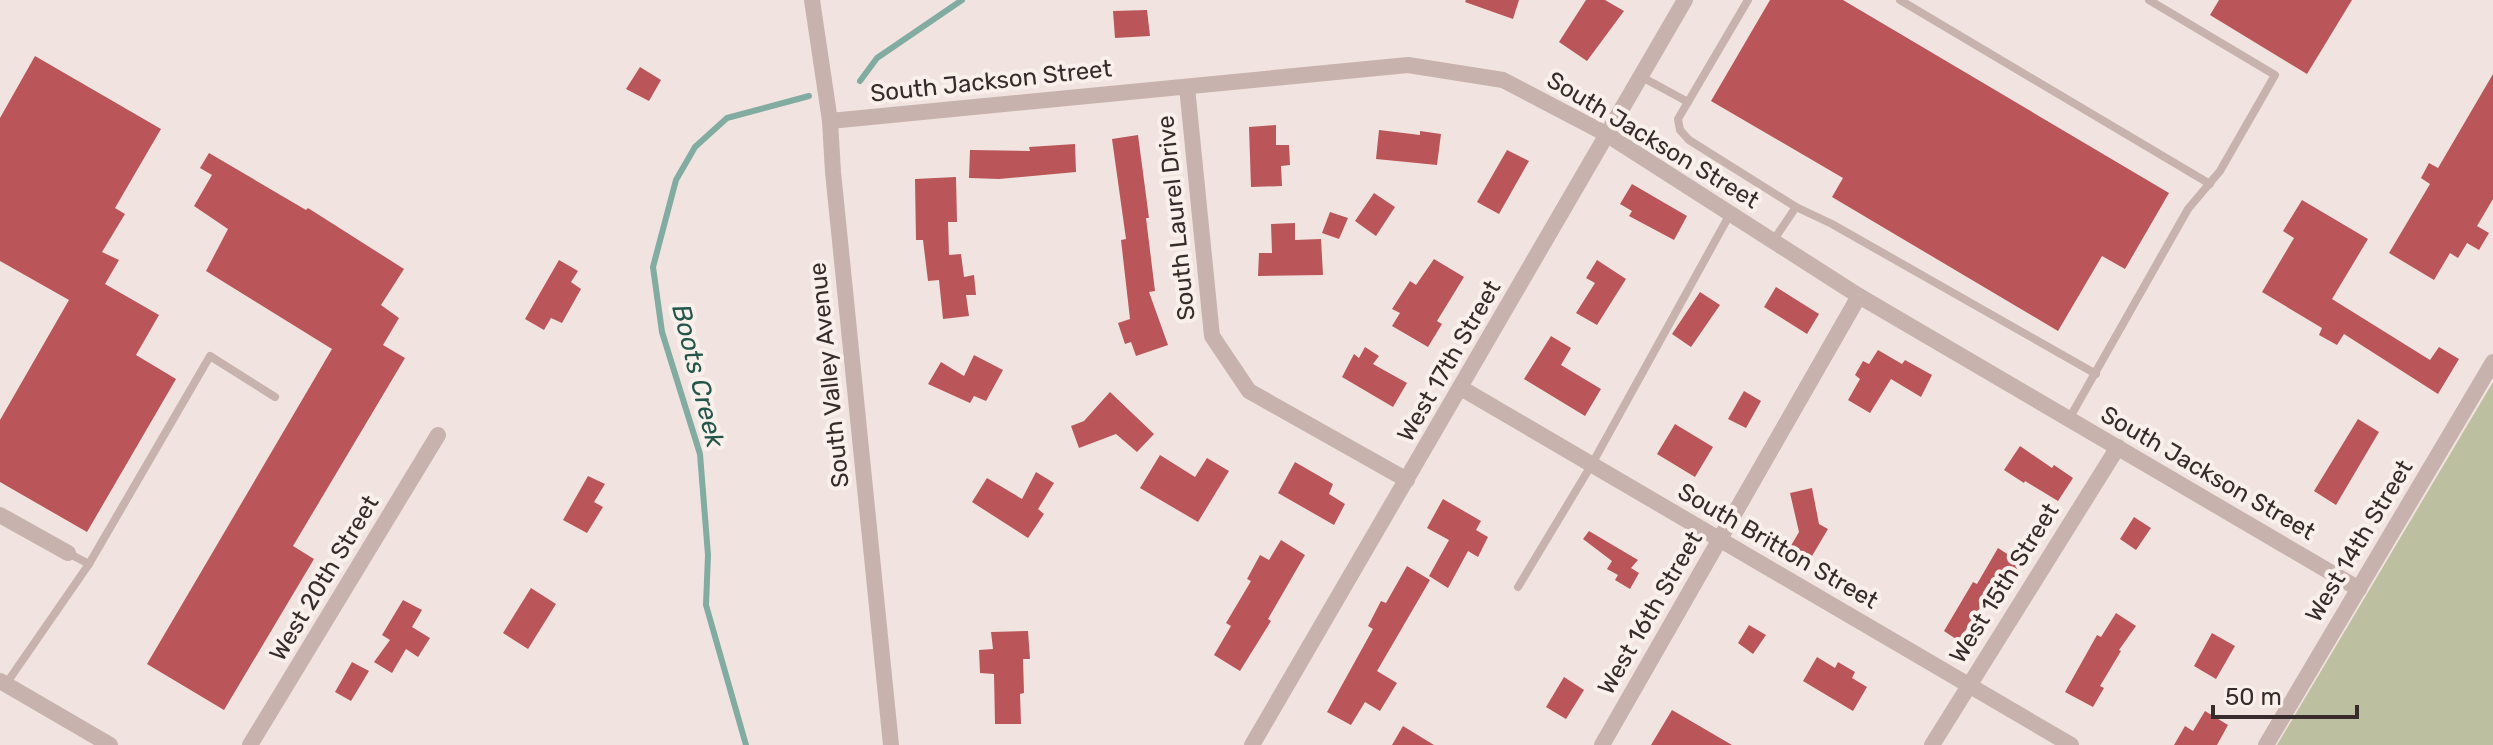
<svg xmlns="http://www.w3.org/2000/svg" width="2493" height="745" viewBox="0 0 2493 745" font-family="Rubik,sans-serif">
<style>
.green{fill:#bdbfa1}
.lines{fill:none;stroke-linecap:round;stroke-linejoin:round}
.stream{stroke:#82aba1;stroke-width:6}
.building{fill:#ba5559}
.lane{stroke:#c8b2ad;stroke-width:8}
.street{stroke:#c8b2ad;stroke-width:16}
.labels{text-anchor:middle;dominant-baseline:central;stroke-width:8;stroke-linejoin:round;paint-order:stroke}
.street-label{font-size:24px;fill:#372b2b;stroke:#f9f0ec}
.water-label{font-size:26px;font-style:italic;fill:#24554b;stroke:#f9f0ec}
</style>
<rect width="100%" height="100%" fill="#f1e4e0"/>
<!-- green -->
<polygon class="green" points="2493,382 2493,745 2277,745"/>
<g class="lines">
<!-- stream -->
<g class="stream">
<polyline points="860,81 877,58 962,0"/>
<polyline points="746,745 706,605 708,555 700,454 662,332 653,267 676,180 695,147 727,118 809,96"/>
</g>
</g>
<!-- building -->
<g class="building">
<polygon points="1466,0 1519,0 1513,19 1465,2"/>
<polygon points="1586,0 1605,0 1624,11 1587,61 1559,42"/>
<polygon points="1770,0 1843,0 2169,193 2125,269 2102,256 2058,331 1832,197 1843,178 1711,101"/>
<polygon points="2219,0 2352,0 2307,74 2210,15"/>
<polygon points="1147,10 1150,36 1115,38 1113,11"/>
<polygon points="35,56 161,129 115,208 125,214 102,252 119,260 105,284 159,315 136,355 176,379 87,532 0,482 0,420 69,300 0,261 0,118"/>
<polygon points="640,67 661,80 649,101 626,89"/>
<polygon points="2493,74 2493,199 2477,226 2489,233 2479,250 2467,243 2458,258 2450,253 2434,280 2389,253 2430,184 2421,178 2429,163 2438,168"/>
<polygon points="1276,125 1276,145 1289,145 1290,165 1281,166 1282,186 1251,187 1249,127"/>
<polygon points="1379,130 1420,135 1420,131 1441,134 1437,165 1376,159"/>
<polygon points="1138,135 1149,218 1146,218 1155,291 1149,292 1168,345 1136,356 1131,342 1125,344 1118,323 1130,319 1121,240 1126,239 1112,139"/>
<polygon points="1075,144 1076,172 999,179 969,178 970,150 1030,151 1029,147"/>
<polygon points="1507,150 1529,161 1499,214 1477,202"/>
<polygon points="209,153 306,210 308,208 404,269 381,305 399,318 383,345 405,358 293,546 314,559 224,710 147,664 332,349 206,271 228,229 194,206 212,175 200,168"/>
<polygon points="956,177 957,222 948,222 949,255 961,254 964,277 974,275 976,295 966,295 969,316 943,319 939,280 928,281 923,240 916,240 915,179"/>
<polygon points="1632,184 1687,216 1674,240 1629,216 1632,211 1620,204"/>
<polygon points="1374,193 1395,207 1376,236 1355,221"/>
<polygon points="2302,200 2368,239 2332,299 2430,360 2439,347 2459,359 2438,394 2344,334 2337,345 2319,335 2322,328 2262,292 2294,238 2283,231"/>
<polygon points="1330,212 1348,218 1339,239 1322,233"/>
<polygon points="1295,223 1295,240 1321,239 1323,275 1258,276 1259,253 1272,253 1271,224"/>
<polygon points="1434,259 1464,277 1437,321 1442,324 1428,347 1392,326 1400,313 1392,309 1410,281 1416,285"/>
<polygon points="559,260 578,271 571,282 581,289 562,323 551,318 544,330 525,319"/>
<polygon points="1597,260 1626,279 1597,325 1576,313 1595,283 1586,278"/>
<polygon points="1776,287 1819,314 1807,334 1764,307"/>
<polygon points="1700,292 1720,305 1691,347 1672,334"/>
<polygon points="1551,336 1571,348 1561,365 1601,389 1585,416 1524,379"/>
<polygon points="1365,347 1379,356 1373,364 1407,383 1393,407 1342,377 1354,354 1359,358"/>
<polygon points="1878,350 1902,364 1905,360 1932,375 1921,397 1891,379 1870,413 1848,400 1860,379 1855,375 1863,361 1869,364"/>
<polygon points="974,355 1003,370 986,401 974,396 970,403 928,384 941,362 964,376"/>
<polygon points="1744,391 1761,401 1746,428 1728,419"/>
<polygon points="1110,392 1154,434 1137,452 1116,434 1079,448 1071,426 1084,421"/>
<polygon points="2358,419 2379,432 2336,505 2314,491"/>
<polygon points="1675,424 1713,447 1695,477 1657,454"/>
<polygon points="2020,446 2052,468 2054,465 2073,478 2058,501 2025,481 2024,483 2004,470"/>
<polygon points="1160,455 1195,477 1207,458 1229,471 1198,522 1140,488"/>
<polygon points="1295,462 1333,484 1329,494 1345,504 1334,525 1278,493"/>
<polygon points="1036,472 1054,483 1038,509 1044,514 1028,538 972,502 987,478 1022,499"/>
<polygon points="588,476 605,484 594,502 603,507 587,533 563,520"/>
<polygon points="1812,488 1819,524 1828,529 1809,561 1789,549 1799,532 1790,493"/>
<polygon points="1443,499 1481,521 1476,530 1488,537 1478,557 1468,551 1448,588 1429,576 1449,540 1427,528"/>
<polygon points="2134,517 2151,528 2136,550 2120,539"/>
<polygon points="1589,531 1638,560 1631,568 1639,573 1630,589 1615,580 1618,575 1607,569 1612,561 1583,539"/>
<polygon points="1281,540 1305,555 1268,619 1271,621 1240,671 1214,655 1231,626 1226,623 1251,581 1247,579 1260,555 1269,560"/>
<polygon points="1998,548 2021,563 2008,583 1999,578 1959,641 1944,631 1973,582 1977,584"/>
<polygon points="1407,566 1430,580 1377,671 1397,683 1380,711 1365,702 1351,725 1327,712 1373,629 1368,626 1381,601 1386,603"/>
<polygon points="531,588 556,604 528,649 503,633"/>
<polygon points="403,600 422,610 412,627 430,638 418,657 406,649 392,673 374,662 390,640 382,635"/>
<polygon points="2116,613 2136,626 2119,650 2121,651 2100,686 2104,688 2093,707 2065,692 2097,635 2101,637"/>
<polygon points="1749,625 1766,635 1753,654 1738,643"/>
<polygon points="1028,631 1030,659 1023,659 1024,693 1020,694 1021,724 995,724 994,674 980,673 979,650 993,649 991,632"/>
<polygon points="2212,633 2235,646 2216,679 2194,666"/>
<polygon points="1817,657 1835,668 1838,662 1855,672 1852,678 1867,687 1853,711 1803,681"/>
<polygon points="352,662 369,671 351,701 335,692"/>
<polygon points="1564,677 1584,690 1566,719 1546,707"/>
<polygon points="1672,710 1732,745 1651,745"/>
<polygon points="2205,711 2228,725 2217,745 2174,745 2185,726 2193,731"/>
<polygon points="1403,726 1434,745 1392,745"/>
</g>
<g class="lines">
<!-- lane -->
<g class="lane">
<polyline points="1748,0 1678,119 1680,130 1689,140 1796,207 1773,241"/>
<polyline points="1900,0 2210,184"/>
<polyline points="1640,76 1688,102"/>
<polyline points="1796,207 1832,224 2096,374"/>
<polyline points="2069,419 2188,209 2220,171 2275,75 2149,0"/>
<polyline points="68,553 89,564 210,356 275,397"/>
<polyline points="1518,587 1592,464 1730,214"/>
<polyline points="6,684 89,564"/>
</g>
<!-- street -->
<g class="street">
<polyline points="812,0 830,121 833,172 891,745"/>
<polyline points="1187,87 1212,336 1249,391 1407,480"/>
<polyline points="830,121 1408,65 1503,80 1606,134 1859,296 2359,589"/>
<polyline points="1461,388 2071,745"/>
<polyline points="0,515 68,553"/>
<polyline points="0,681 110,745"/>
<polyline points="250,745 438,435"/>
<polyline points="1252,745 1685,0"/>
<polyline points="1602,745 1859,296"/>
<polyline points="1932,745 2118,447"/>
<polyline points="2266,745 2493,362"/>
</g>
</g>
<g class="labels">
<!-- street labels -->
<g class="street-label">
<text transform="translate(991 81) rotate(-6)">South Jackson Street</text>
<text transform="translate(1653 140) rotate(31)">South Jackson Street</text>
<text transform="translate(1176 218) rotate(-96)">South Laurel Drive</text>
<text transform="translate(1449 361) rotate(-60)">West 17th Street</text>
<text transform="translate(829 375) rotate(-96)">South Valley Avenue</text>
<text transform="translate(2208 473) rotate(30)">South Jackson Street</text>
<text transform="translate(2359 541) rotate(-59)">West 14th Street</text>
<text transform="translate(1778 546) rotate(30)">South Britton Street</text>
<text transform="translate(324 578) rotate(-59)">West 20th Street</text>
<text transform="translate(2004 583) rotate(-58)">West 15th Street</text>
<text transform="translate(1650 613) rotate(-60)">West 16th Street</text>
</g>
<!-- water labels -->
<g class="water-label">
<text transform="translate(698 376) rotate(76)">Boots Creek</text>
</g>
</g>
<!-- scale -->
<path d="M2213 705v12h144v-12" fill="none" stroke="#372b2b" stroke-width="4"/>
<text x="2225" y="705" font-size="24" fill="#372b2b" stroke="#f9f0ec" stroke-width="6" paint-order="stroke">50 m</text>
</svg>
